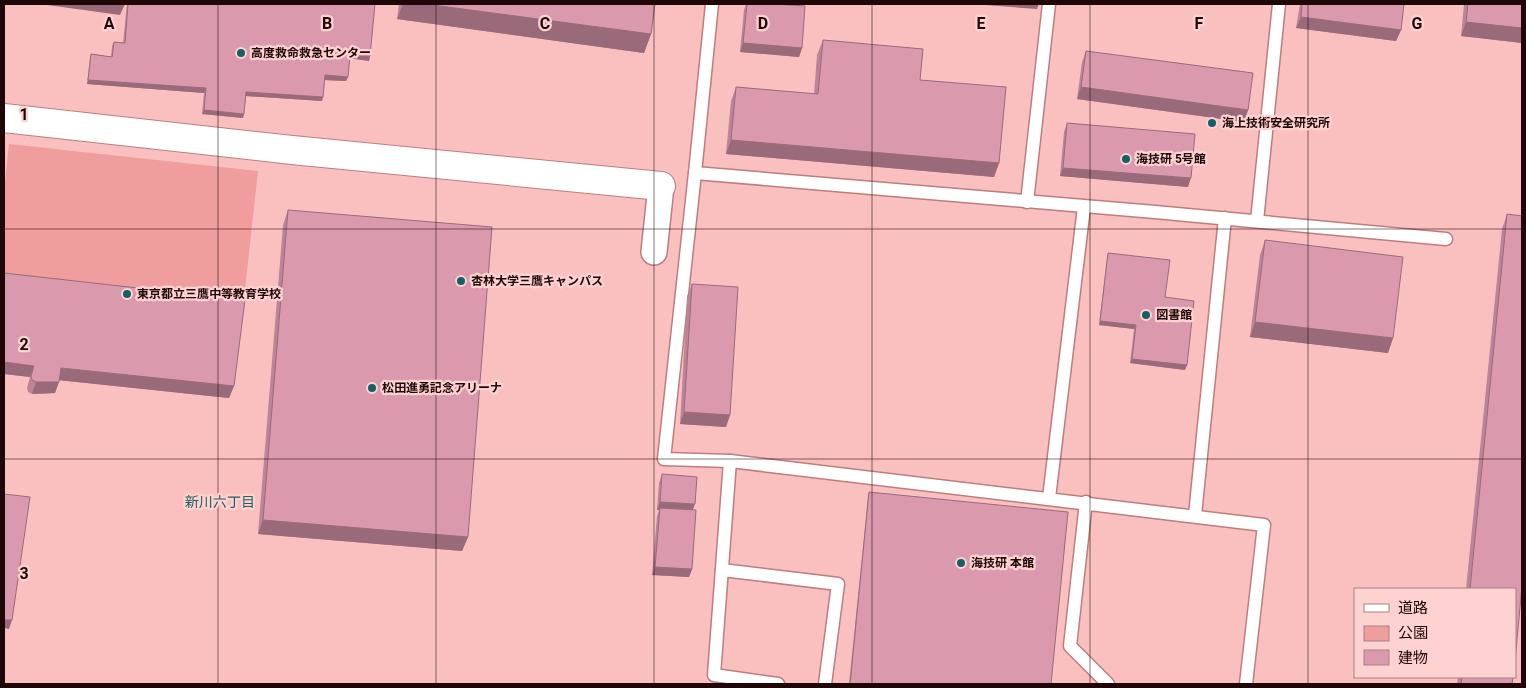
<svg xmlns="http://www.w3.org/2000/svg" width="1526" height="688" viewBox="0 0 1526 688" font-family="Roboto,'Noto Sans JP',sans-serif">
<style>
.green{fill:#f09d9e}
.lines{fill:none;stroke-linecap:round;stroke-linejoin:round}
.lane-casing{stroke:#bf7c7d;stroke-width:15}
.street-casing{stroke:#bf7c7d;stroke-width:28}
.secondary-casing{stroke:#bf7c7d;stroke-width:30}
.lane{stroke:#fff;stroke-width:12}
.street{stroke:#fff;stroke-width:25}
.secondary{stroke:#fff;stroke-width:28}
.wall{fill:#bc8496}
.shaded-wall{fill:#996b7a}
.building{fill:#db99ae;stroke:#996b7a}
.grid{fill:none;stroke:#1f0708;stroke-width:1;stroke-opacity:0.55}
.poi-dot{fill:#126265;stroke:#fed2d1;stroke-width:2}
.labels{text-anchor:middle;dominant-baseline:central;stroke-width:4.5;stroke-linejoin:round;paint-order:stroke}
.poi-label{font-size:12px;font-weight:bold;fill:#1f0708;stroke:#fed2d1;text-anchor:start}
.neighbourhood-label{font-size:14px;fill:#235e60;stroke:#fed2d1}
.grid-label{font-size:16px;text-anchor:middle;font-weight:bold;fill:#1f0708;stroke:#fed2d1;stroke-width:4.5;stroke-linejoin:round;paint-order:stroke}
</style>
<rect width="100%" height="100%" fill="#fac0c0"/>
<!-- green -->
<polygon class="green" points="9,144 258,171 243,308 4,282 4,192"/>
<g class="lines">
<!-- lane casing -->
<g class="lane-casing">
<g id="lane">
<polyline points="712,4 695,173 1155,212 1446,239"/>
<polyline points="695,173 664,459 730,461 1264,525 1246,684"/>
<polyline points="1027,202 1049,4"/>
<polyline points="1257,221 1279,4"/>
<polyline points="730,461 714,675 778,684"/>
<polyline points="1049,498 1084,207"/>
<polyline points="1086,502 1070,646 1108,684"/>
<polyline points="1195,515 1225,218"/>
<polyline points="722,570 838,584 825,684"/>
</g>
</g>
<!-- street casing -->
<g class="street-casing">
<polyline id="street" points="654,252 661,186"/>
</g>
<!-- secondary casing -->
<g class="secondary-casing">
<polyline id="secondary" points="4,118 292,150 661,186"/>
</g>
<!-- lane -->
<use href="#lane" class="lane"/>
<!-- street -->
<use href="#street" class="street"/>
<!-- secondary -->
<use href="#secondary" class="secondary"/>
</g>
<!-- wall -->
<g class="wall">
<polygon points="127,4 375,4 370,56 369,61 350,58 348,77 346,81 325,80 323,97 322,101 246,96 243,118 202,114 204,93 87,84 90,58 91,54 111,57 112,46 114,42 123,43"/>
<polygon points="399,4 655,4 651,34 644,53 397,19"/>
<polygon points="746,4 775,4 802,48 799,57 740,52 744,10"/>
<polygon points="1300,4 1404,4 1401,30 1396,41 1296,28"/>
<polygon points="1464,4 1522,4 1522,43 1461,36"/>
<polygon points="823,40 920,80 999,163 994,177 726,154 731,101 736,87 814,94 817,55"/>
<polygon points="1086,51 1248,110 1244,122 1077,99 1082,62"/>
<polygon points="1067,123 1188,187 1060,176 1064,132"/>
<polygon points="288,210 468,537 462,551 258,534 283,225"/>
<polygon points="1507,214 1515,589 1466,589 1502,229"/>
<polygon points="1265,240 1393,338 1388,353 1250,337 1260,255"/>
<polygon points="1108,253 1165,297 1187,365 1185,370 1130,363 1134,329 1099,325 1107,258"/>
<polygon points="4,273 234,386 229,398 59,380 55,393 32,394 28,392 27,388 30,377 4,374"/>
<polygon points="692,284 730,415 726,427 680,424 687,296"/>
<polygon points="662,474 693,510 692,569 689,577 652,575 657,516 659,510 657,510 659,483"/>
<polygon points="869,492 1051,684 849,684 868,497"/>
<polygon points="1458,677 1513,677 1512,684 1457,684"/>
</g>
<!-- shaded-wall -->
<g class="shaded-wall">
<polygon points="40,4 125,4 120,15"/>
<polygon points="403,4 425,4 651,34 644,53 397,19"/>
<polygon points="972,4 1039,4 1037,9"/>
<polygon points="1301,17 1401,30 1396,41 1296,28"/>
<polygon points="1466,22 1522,28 1522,43 1461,36"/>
<polygon points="743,43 802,48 799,57 740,52"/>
<polygon points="350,54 370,56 369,61 348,58"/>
<polygon points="325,75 348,77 346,81 323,80"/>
<polygon points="88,80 206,88 204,93 87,84"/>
<polygon points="1081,87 1248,110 1244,122 1077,99"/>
<polygon points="246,92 323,97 322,101 245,96"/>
<polygon points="204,110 244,114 243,118 202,114"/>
<polygon points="731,140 999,163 994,177 726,154"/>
<polygon points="1063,168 1191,178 1188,187 1060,176"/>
<polygon points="1100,321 1136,325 1134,329 1099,325"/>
<polygon points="1255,322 1393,338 1388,353 1250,337"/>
<polygon points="1132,359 1187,365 1185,370 1130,363"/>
<polygon points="4,362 34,366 30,377 4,374"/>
<polygon points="61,368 234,386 229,398 57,380"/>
<polygon points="36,382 59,382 55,393 32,394"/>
<polygon points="684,412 730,415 726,427 680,424"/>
<polygon points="660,502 695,504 692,512 660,508 659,510 657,510"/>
<polygon points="263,520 468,537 462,551 258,534"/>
<polygon points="655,567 692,569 689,577 652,575"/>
<polygon points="4,620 12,620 9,629 4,628"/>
</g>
<!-- building -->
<g class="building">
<polygon points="128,4 375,4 370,56 350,54 348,77 325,75 323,97 246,92 244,114 204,110 206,88 88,80 91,54 112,57 114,42 125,43"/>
<polygon points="425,4 655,4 651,34"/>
<polygon points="747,4 775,4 805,6 802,48 743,43"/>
<polygon points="1302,4 1404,4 1401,30 1301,17"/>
<polygon points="1468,4 1522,4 1522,28 1466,22"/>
<polygon points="823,40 923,49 920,80 1006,87 999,163 731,140 736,87 818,94"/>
<polygon points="1086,51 1253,73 1248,110 1081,87"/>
<polygon points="1067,123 1195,134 1191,178 1063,168"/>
<polygon points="288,210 492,227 468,537 263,520"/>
<polygon points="1507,214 1522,216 1522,586 1515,661 1515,589 1470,589"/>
<polygon points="1265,240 1403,257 1393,338 1255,322"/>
<polygon points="1108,253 1170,260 1165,297 1194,301 1187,365 1132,359 1136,325 1100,321"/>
<polygon points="4,273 245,300 234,386 61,368 59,382 36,382 32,380 31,376 34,366 4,362"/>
<polygon points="692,284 738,287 730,415 684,412"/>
<polygon points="662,474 697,477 695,504 660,502"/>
<polygon points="869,492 1068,512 1051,684 850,684"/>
<polygon points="4,494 30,497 12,620 4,620"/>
<polygon points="660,508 696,510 692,569 655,567"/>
<polygon points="1462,677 1513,677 1512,684 1461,684"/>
</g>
<!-- grid -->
<path class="grid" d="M218 4V684M436 4V684M654 4V684M872 4V684M1090 4V684M1308 4V684M4 229H1522M4 459H1522"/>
<!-- markers -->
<g class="poi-dot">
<circle cx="241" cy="53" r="5"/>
<circle cx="1212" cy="123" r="5"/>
<circle cx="1126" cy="159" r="5"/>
<circle cx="461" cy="281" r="5"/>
<circle cx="127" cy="294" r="5"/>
<circle cx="1146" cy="315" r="5"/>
<circle cx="372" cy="388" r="5"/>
<circle cx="961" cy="563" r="5"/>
</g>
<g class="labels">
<!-- poi labels -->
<g class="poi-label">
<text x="251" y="53">高度救命救急センター</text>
<text x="1222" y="123">海上技術安全研究所</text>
<text x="1136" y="159">海技研 5号館</text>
<text x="471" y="281">杏林大学三鷹キャンパス</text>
<text x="137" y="294">東京都立三鷹中等教育学校</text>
<text x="1156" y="315">図書館</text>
<text x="382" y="388">松田進勇記念アリーナ</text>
<text x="971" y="563">海技研 本館</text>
</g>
<!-- neighbourhood labels -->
<g class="neighbourhood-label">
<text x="220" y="502">新川六丁目</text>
</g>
</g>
<g class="grid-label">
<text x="109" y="29">A</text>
<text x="327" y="29">B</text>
<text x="545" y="29">C</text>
<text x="763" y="29">D</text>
<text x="981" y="29">E</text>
<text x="1199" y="29">F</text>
<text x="1417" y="29">G</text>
<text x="24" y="120">1</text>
<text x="24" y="350">2</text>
<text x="24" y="579">3</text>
</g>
<!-- border -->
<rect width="1526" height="688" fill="none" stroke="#1f0708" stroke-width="10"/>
<!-- legend -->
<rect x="1354" y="588" width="162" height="90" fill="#fed2d1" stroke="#a58181"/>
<rect x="1364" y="604" width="25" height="8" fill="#ffffff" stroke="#a58181"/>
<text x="1398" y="613" font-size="15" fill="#1f0708">道路</text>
<rect x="1364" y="626" width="25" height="15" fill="#f09d9e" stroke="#a58181"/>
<text x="1398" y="638" font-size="15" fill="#1f0708">公園</text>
<rect x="1364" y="650" width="25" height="15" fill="#db99ae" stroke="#a58181"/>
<text x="1398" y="663" font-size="15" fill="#1f0708">建物</text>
</svg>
